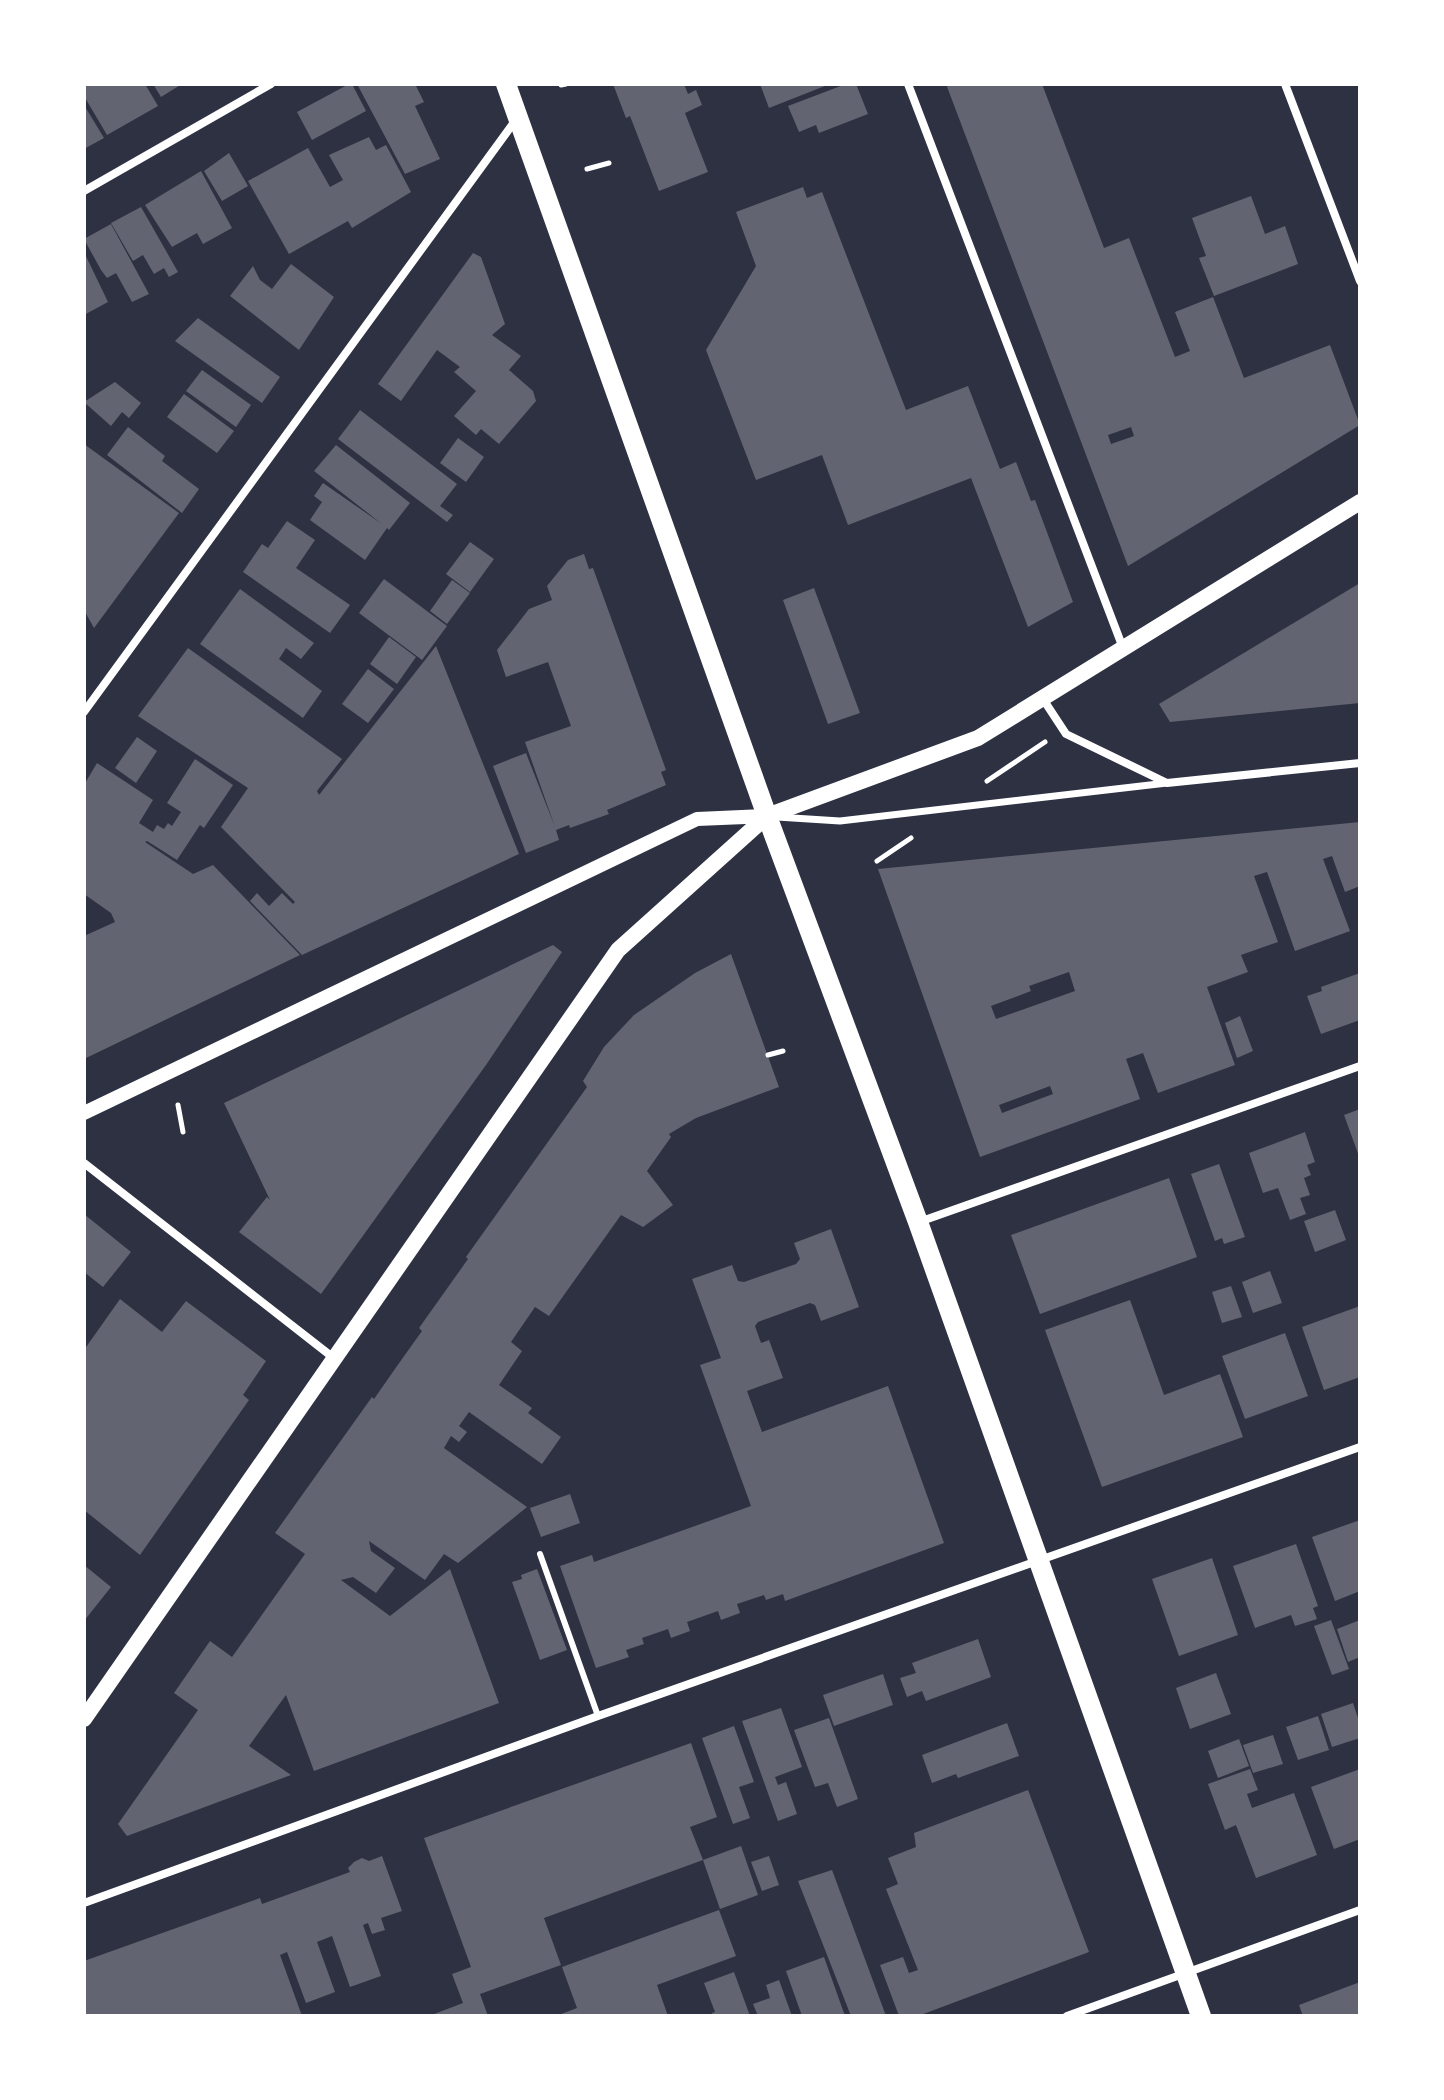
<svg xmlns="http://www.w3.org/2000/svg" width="1444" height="2100" viewBox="0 0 1444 2100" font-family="'Sofia Sans Condensed',sans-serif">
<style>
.building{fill:#626471;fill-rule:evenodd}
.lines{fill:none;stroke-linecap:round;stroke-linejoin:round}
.path{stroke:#fff;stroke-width:5}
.service{stroke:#fff;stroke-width:6}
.pedestrian{stroke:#fff;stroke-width:7}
.minor{stroke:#fff;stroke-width:8}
.tertiary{stroke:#fff;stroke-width:14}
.secondary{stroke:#fff;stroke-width:16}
.primary{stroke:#fff;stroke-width:20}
</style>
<rect width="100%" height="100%" fill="#2d3142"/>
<!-- building -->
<g class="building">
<polygon points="84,84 112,84 113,86 117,84 145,84 158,106 107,135 84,96"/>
<polygon points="153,84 182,84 161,97"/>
<polygon points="349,84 352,84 366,111 312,140 297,112"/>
<polygon points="357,84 415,84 424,102 415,106 440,159 405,174"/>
<polygon points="613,84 684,84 688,94 696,90 702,105 685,113 708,172 659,191 630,116 626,118"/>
<polygon points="760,84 830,84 769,108"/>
<polygon points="846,84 856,84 868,114 819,133 816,125 799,132 788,106"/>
<path d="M946 84H1042L1104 248 1129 238 1175 357 1190 351 1175 312 1213 297 1244 378 1330 345 1360 425 1128 566ZM1131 427 1134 436 1111 444 1108 435Z"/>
<polygon points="84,105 104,138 84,149"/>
<polygon points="369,137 376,150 386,145 411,192 352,228 348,221 289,254 248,181 308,148 330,187 343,180 329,155"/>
<polygon points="229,153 248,186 222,201 204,171"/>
<polygon points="201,171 232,228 203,244 197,233 172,247 145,205"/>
<polygon points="803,187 807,198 822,192 906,410 968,386 1000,469 1016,462 1031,501 1035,500 1073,602 1028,627 971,478 848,525 822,455 756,480 706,350 756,266 736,212"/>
<polygon points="1251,196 1265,234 1285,226 1298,264 1214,296 1199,258 1206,256 1192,218"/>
<polygon points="141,207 178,272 169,277 164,268 154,274 143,255 133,261 111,223"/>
<polygon points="111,224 149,294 132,302 116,273 107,278 101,270 84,239"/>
<polygon points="84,252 108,302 84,315"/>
<polygon points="473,253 481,257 505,324 492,335 521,356 509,370 533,391 536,401 499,444 481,429 476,435 454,416 476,391 454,372 460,367 437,350 401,401 378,384"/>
<polygon points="291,264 334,297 299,350 230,296 253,266 260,280 272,289"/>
<polygon points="198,318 280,377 262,403 175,341"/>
<polygon points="202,370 251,405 236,427 186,391"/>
<polygon points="115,382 141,403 129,418 122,412 111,426 84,402"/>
<polygon points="184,394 234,431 217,453 167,417"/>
<polygon points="360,410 457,484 440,506 453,515 447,522 338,439"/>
<polygon points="128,427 165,456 162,461 199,489 182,513 107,455"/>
<polygon points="458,438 484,457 466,482 440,463"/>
<polygon points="84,444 179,513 94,628 84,610"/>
<polygon points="336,445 410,503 389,530 387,528 365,560 310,520 322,502 314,496 323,483 382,524 314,471"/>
<polygon points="287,521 315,540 296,568 350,605 330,633 243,572 262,544 268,548"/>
<polygon points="470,542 494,559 470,592 446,574"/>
<polygon points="584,554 589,569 593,568 666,770 661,772 666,785 607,810 609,814 570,828 569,825 556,830 559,840 526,853 493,766 526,753 555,827 525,742 571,726 548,662 506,677 497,650 529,609 552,600 547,586 568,560"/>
<polygon points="384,579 447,626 422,660 359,613"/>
<polygon points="452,580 470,593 447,624 430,611"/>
<polygon points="1360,583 1360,703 1170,722 1159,704"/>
<polygon points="814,588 860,713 828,724 783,600"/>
<polygon points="240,589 314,643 301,659 286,648 279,659 322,691 303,718 200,644"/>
<polygon points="389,637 416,657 397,684 370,664"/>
<polygon points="436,646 519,854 302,955 250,901 257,893 269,906 282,893 293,904 295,902 221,827 248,788 138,716 188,648 342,759 317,791 319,795"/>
<polygon points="368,669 394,689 368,723 342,704"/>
<polygon points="137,737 157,751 136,783 115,768"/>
<polygon points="195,759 233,785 204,828 200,825 177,860 147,841 145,842 193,874 213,865 300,955 84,1059 84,936 115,922 111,913 84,894 84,785 97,763 153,800 139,823 153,832 157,825 164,829 168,823 172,826 181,812 167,803"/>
<path d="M1360 822V886L1345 892 1332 856 1323 859 1350 931 1295 951 1267 872 1254 876 1278 942 1241 955 1248 972 1207 987 1235 1065 1158 1093 1143 1053 1126 1059 1140 1099 980 1157 878 869ZM1069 972 1075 991 996 1019 991 1006 1031 991 1029 986ZM1050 1086 1053 1094 1002 1113 999 1105Z"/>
<polygon points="553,945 562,952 486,1065 321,1294 239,1232 267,1197 270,1200 224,1103"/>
<polygon points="731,954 779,1087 696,1118 669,1134 671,1137 647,1171 673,1205 643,1227 621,1215 549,1316 535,1307 511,1342 522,1351 499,1385 532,1408 528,1413 561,1437 542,1464 469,1412 459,1426 467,1432 459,1442 451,1436 444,1448 527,1507 458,1563 444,1554 425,1580 369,1541 371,1551 395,1568 376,1593 353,1577 341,1580 390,1616 450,1569 499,1703 314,1771 286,1695 249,1746 291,1775 127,1836 118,1824 198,1710 174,1693 210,1641 232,1657 305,1554 275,1533 372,1397 374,1399 397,1366 422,1331 419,1328 468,1259 466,1257 587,1087 583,1081 604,1047 634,1015 695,973"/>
<polygon points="1360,973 1360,1020 1321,1034 1307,996 1322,991 1321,987"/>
<polygon points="1240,1016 1253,1051 1237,1058 1225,1023"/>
<polygon points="1360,1109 1360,1159 1344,1115"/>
<polygon points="1305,1132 1315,1162 1307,1165 1311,1175 1304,1178 1310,1195 1300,1198 1306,1214 1290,1220 1278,1188 1263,1193 1249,1153"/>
<polygon points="1219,1164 1245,1237 1224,1244 1222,1238 1215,1241 1191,1174"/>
<polygon points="1169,1178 1197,1257 1040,1314 1011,1235"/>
<polygon points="1335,1210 1346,1240 1315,1252 1304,1221"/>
<polygon points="84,1214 131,1252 103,1287 84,1272"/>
<polygon points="831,1229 859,1307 821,1321 815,1305 810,1303 758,1322 755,1326 761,1343 769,1340 783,1378 747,1391 762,1432 888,1386 944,1543 785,1601 783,1594 766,1600 764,1595 737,1604 740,1613 721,1620 718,1611 687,1622 690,1631 671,1638 668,1629 642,1638 644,1644 626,1650 629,1657 596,1668 560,1566 592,1555 594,1562 751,1506 700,1365 721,1358 692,1279 732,1265 738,1281 744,1282 796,1264 800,1259 794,1243"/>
<polygon points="1270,1271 1282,1303 1253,1313 1242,1282"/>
<polygon points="1231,1286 1242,1317 1222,1323 1212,1292"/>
<polygon points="120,1299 162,1332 186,1301 266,1361 243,1395 249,1400 140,1555 84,1510 84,1350"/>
<polygon points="1130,1300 1164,1395 1220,1374 1243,1437 1102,1487 1045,1330"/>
<polygon points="1360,1306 1360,1377 1324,1390 1302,1327"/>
<polygon points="1285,1333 1308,1396 1245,1419 1222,1356"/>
<polygon points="570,1494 580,1523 541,1537 530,1508"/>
<polygon points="1360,1520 1360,1591 1335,1601 1312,1537"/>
<polygon points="1296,1544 1318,1606 1313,1608 1317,1619 1295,1626 1291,1615 1255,1628 1233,1566"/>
<polygon points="1212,1558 1238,1635 1179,1656 1152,1579"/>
<polygon points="84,1565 111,1587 84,1621"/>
<polygon points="537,1569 567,1650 540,1660 512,1582 522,1579 521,1575"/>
<polygon points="1331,1620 1349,1669 1332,1675 1314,1626"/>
<polygon points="1360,1620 1360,1657 1348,1662 1337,1629"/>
<polygon points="978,1639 991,1677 926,1701 922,1691 907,1697 900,1678 916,1673 912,1663"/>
<polygon points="1216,1673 1231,1714 1190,1729 1176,1688"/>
<polygon points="883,1674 893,1705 834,1726 823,1695"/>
<polygon points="1353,1703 1360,1724 1360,1738 1332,1747 1321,1714"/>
<polygon points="781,1708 802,1767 775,1777 778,1785 786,1782 797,1814 778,1821 742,1721"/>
<polygon points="1318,1716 1329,1750 1298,1760 1286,1727"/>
<polygon points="829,1718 858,1799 837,1807 828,1783 815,1787 794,1730"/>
<polygon points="1007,1723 1019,1756 958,1778 956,1774 932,1783 922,1755"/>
<polygon points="734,1726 754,1782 739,1787 750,1818 733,1824 702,1738"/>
<polygon points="1273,1735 1283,1764 1253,1773 1243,1745"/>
<polygon points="1239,1739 1249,1766 1218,1778 1208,1751"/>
<polygon points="691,1743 717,1817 690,1827 703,1860 544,1918 561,1965 480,1994 488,2016 429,2016 463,2003 452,1974 471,1967 424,1838"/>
<polygon points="1250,1769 1258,1790 1247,1794 1252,1808 1294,1793 1317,1855 1256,1878 1236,1825 1225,1830 1208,1784"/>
<polygon points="1360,1769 1360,1839 1334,1849 1311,1787"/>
<polygon points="1028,1790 1089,1952 918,2016 899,2016 880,1965 903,1957 909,1973 918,1970 886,1889 898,1884 888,1858 916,1847 914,1833"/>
<polygon points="741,1846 758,1895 720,1909 703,1860"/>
<polygon points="382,1856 402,1911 381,1918 385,1930 372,1934 368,1923 363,1925 381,1976 350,1987 332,1936 317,1942 335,1992 306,2003 287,1952 280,1955 302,2016 84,2016 84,1961 260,1898 262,1904 350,1872 348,1868 354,1862 362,1858 369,1861"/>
<polygon points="769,1856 779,1885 762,1891 751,1862"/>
<polygon points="832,1870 886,2016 851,2016 798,1881"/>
<polygon points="719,1910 736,1956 657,1985 668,2016 556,2016 577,2008 562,1967"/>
<polygon points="824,1957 845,2016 802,2016 786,1971"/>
<polygon points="734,1972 750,2016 713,2016 712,2013 715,2012 704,1983"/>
<polygon points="779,1980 792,2016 758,2016 753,2004 770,1998 766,1985"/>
<polygon points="1360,1982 1360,2016 1303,2016 1299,2005"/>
</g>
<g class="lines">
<!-- path -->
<g class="path">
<polyline points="561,85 566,84"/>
<polyline points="587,169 609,163"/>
<polyline points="987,781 1045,742"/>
<polyline points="877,861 911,838"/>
<polyline points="768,1055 783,1051"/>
<polyline points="178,1105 183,1132"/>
</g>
<!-- service -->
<polyline class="service" points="540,1554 598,1716"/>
<!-- pedestrian -->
<polyline class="pedestrian" points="777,817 840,821 1167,783"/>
<!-- minor -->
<g class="minor">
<polyline points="908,84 1123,648"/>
<polyline points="1285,84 1360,281"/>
<polyline points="84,191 271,84"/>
<polyline points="1043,699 1066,734 1167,783 1360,763"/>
<polyline points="84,712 515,121"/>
<polyline points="84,1163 335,1359"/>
<polyline points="919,1222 1360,1066"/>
<polyline points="84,1903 598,1716 1360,1447"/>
<polyline points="1067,2016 1360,1910"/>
</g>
<!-- tertiary -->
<polyline class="tertiary" points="84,1113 697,819 767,816"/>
<!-- secondary -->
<polyline class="secondary" points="84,1719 618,950 767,816 978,738 1360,502"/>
<!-- primary -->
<polyline class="primary" points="506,84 767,816 918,1222 1201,2016"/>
</g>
<!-- border -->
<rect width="1444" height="2100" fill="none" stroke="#ffffff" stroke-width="172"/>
</svg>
